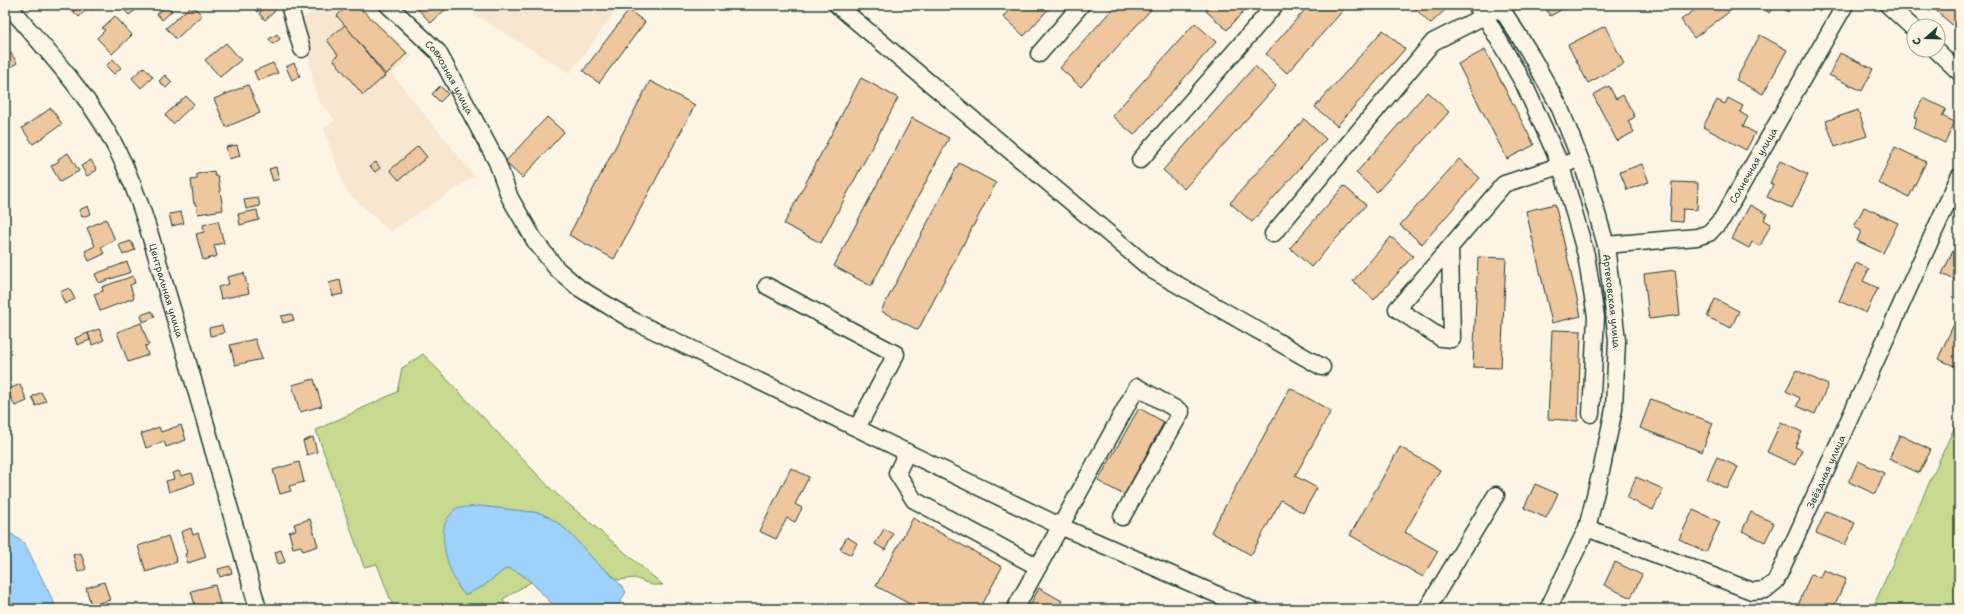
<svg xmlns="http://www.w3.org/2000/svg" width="1964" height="614" viewBox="0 0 1964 614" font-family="'Shantell Sans',sans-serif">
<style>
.built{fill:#f8e7d0}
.green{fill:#c7da8f;stroke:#738c62}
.water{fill:#9ed2fc;stroke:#6b96ac}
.building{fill:#efc79f;stroke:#1f3d34}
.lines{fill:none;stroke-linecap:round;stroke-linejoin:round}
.minor-casing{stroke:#1f3d34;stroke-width:19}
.minor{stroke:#fcf5e5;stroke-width:16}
.labels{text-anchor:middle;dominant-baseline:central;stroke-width:3;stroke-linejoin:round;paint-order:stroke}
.street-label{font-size:10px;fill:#1f3d34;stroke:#fcf5e5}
</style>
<rect width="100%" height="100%" fill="#fcf5e5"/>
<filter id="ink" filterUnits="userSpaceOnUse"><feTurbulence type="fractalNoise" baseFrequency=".025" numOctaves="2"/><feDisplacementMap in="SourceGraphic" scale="8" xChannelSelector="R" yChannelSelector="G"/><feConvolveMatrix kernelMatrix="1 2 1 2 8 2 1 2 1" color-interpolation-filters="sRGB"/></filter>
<g filter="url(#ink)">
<!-- built -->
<g class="built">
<polygon points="319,5 359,5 413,56 392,74 475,176 390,232 346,191 324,129 335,120 317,99 301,21"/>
<polygon points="476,5 621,5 570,73 473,14"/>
</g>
<!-- green -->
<g class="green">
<path d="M423 354 552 490 663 585H652L635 578 618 580C610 573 601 567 594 560 577 542 563 522 540 513L479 506 458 587 464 594 482 587 507 568 516 570 531 582 503 599 506 609H394L377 564 364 567 316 430 397 392 402 368Z"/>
<polygon points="1959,417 1959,609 1872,609"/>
</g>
<!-- water -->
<g class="water">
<path d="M479 506 540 513C563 522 577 541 593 559 605 571 617 578 626 592L616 609H559C541 597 530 573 507 568L482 587 465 595C451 581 439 543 445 523 447 518 453 512 456 508Z"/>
<polygon points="5,529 25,544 57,609 5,609"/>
</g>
<!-- building -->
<g class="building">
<polygon points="80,5 84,5 87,9 79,17 73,11"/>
<polygon points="87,5 97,5 91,10"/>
<polygon points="120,5 133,5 137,9 129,15"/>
<polygon points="167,5 172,11 162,20 157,14"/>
<polygon points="192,5 202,15 176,39 166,28"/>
<polygon points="251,5 265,5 257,12"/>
<polygon points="268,5 275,11 265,20 259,13"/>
<polygon points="348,5 357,5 407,53 386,75 337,16"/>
<polygon points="414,5 450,5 431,23"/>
<polygon points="1013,5 1052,5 1024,36 1003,17"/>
<polygon points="1116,5 1155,5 1081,87 1060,68"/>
<polygon points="1211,5 1249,5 1227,30 1206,11"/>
<polygon points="1309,5 1348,5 1287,73 1266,54"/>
<polygon points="1412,5 1450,5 1430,24"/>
<polygon points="1544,5 1570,5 1550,16"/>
<polygon points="1701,5 1730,5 1733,9 1694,38 1681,20"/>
<polygon points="1759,5 1775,5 1769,13"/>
<polygon points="1778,5 1793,5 1788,12"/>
<polygon points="1930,5 1959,5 1959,31"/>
<polygon points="629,10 645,22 599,83 583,71"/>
<polygon points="115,16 132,35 112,54 97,38 105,30 102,28"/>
<polygon points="1195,23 1216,42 1134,135 1112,116"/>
<polygon points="345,25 385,76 363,95 333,59 338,55 327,40"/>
<polygon points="1605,26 1624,64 1588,83 1568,45"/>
<polygon points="1383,30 1405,49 1337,126 1315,107"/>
<polygon points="277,34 280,39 273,44 269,39"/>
<polygon points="1760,35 1787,50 1763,94 1736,80"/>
<polygon points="226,43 241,60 220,77 205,60"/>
<polygon points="1485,50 1534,145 1507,159 1458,64"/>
<polygon points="11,53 17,63 5,71 5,57"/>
<polygon points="1840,53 1873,69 1862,91 1829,75"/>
<polygon points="113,59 121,68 114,74 106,66"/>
<polygon points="273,63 278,73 258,81 254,71"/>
<polygon points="294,63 300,76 292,80 286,67"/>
<polygon points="1255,66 1276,86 1184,189 1163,170"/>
<polygon points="144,67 153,77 141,88 132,78"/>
<polygon points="165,75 172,82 166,88 159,81"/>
<polygon points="861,78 898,98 821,243 784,224"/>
<polygon points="650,81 695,105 614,259 569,235"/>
<polygon points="248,85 260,113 226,127 214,99"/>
<polygon points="440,86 448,94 440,102 432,94"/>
<polygon points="1609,86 1616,99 1623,95 1635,117 1628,121 1634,132 1617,141 1593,95"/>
<polygon points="1427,92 1449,112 1377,192 1356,173"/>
<polygon points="186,96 194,104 173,124 165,115"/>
<polygon points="1728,98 1743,106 1740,112 1748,117 1743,126 1755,133 1746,150 1703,127 1717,100 1725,104"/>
<polygon points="1923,98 1946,109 1942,116 1955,122 1945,143 1913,128 1917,119 1914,117"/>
<polygon points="51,108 62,124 33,144 22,128"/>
<polygon points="1858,110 1867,136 1835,147 1826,121"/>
<polygon points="547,117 564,132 522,178 505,162"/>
<polygon points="912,118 949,138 871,286 834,266"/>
<polygon points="1304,119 1326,139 1252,222 1230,203"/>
<polygon points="237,145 240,156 229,159 226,147"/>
<polygon points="418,146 427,157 399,180 390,170"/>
<polygon points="1895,147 1926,162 1909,197 1878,183"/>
<polygon points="68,153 79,171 60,182 51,166 59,161 58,159"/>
<polygon points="1459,159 1480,178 1422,244 1400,225"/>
<polygon points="91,160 97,170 87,176 81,166"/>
<polygon points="1780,161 1808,175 1792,208 1767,197 1773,185 1770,183"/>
<polygon points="376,162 380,168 375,172 370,166"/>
<polygon points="959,163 996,183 918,330 881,311"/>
<polygon points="1642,164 1649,182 1627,190 1620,172"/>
<polygon points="276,167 279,179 273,181 269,169"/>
<polygon points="214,171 215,176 218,176 223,210 198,214 196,204 194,204 191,180 197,179 197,174"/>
<polygon points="1672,182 1698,183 1697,210 1683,209 1682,222 1670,221"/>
<polygon points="1344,186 1366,205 1311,267 1290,248"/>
<polygon points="258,198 260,206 246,209 244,200"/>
<polygon points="1555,204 1581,316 1552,323 1526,211"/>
<polygon points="1750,205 1767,214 1764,220 1771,224 1760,246 1752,242 1749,248 1732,239"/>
<polygon points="88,206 91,214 82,217 79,210"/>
<polygon points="1864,207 1898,223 1883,253 1857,241 1861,231 1854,227"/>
<polygon points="257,210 259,220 240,225 238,214"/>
<polygon points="181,212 184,223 172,226 169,214"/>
<polygon points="106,219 115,240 101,247 104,254 89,261 85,251 95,246 87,228"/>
<polygon points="218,221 224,243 214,245 217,256 203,260 196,234 204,232 203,225"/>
<polygon points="1391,237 1413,256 1374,300 1353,281"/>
<polygon points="131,241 135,250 123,255 119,245"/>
<polygon points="1953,251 1959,254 1959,282 1942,274"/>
<polygon points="1478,257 1506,258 1501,368 1473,367"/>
<polygon points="127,262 131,272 99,283 95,274"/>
<polygon points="1856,263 1869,269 1863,281 1878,288 1866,313 1839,301"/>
<polygon points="1675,270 1680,315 1649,319 1644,274"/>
<polygon points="244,273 249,293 221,299 218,287 229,284 227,277"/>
<polygon points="133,276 135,283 130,285 134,298 100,311 94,294 103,291 102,287"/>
<polygon points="340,280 343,294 333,296 329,283"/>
<polygon points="69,288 75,299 65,304 60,292"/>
<polygon points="1715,299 1739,311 1731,328 1707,317"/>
<polygon points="152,311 155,317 143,322 141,315"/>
<polygon points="292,314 294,320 283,323 281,316"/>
<polygon points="141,323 149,345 145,346 148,355 128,362 117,332"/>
<polygon points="222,325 224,333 210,336 209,328"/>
<polygon points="1953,326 1959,329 1959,368 1938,359"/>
<polygon points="99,329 104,340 92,345 88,333"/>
<polygon points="1552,330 1581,331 1578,421 1548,419"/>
<polygon points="88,333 90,340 77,345 75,338"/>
<polygon points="255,339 262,359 235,365 230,345"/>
<polygon points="1796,370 1828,385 1815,414 1797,406 1800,398 1786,391"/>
<polygon points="314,379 322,406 300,412 292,385"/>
<polygon points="20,384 27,401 15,406 7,390"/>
<polygon points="1290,388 1331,411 1295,476 1317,488 1303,513 1281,500 1251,555 1211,532"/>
<polygon points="41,392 46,401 36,406 32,397"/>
<polygon points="1651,399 1713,423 1702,452 1640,428"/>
<polygon points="1139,408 1164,422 1124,495 1098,481"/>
<polygon points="1781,422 1802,432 1795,447 1802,450 1795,465 1767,452"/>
<polygon points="181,425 186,440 166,447 164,441 146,448 141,434 159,427 161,432"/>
<polygon points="1900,435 1931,450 1919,473 1889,459"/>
<polygon points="313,437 317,452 307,455 303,441"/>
<polygon points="1400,447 1440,470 1405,532 1438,551 1423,577 1350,535"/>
<polygon points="1717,457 1738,467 1727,489 1707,479"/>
<polygon points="1858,461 1884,473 1875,494 1849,482"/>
<polygon points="299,462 304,482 289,486 291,491 280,494 273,470"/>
<polygon points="791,468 809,477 795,504 802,508 795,522 787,518 776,539 759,531"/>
<polygon points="179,471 181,476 192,473 195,483 169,492 166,481 174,479 172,473"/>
<polygon points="1636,477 1663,489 1653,510 1627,498"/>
<polygon points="1535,484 1558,494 1546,518 1524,508"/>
<polygon points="1693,510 1720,522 1706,552 1679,539"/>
<polygon points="1826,511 1855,523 1845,545 1816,533"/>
<polygon points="1751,512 1774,523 1765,542 1742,531"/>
<polygon points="913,518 1002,567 980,609 919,609 876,586"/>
<polygon points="310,519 318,546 303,551 301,546 293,548 289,532 296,530 294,524"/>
<polygon points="191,528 193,535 198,533 206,557 188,563 185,554 187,553 181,532"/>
<polygon points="884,529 893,534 885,550 875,544"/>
<polygon points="168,536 177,562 146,572 138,546"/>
<polygon points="847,537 857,543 851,555 840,549"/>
<polygon points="281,550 285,562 278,564 275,552"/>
<polygon points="81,553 86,569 78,572 73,555"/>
<polygon points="1615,562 1642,575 1631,598 1604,585"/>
<polygon points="230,566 232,573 220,577 218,569"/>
<polygon points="1823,570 1846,579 1833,609 1806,609 1807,606 1799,603 1811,574 1820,578"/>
<polygon points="104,582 110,600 91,605 86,588"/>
<polygon points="215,585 221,608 196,609 191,591"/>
<polygon points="1039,588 1062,601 1058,609 1028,609"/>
<polygon points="240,604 242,609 229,609 228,607"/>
</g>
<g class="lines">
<!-- minor casing -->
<g class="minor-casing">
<g id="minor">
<path id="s1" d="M8 5C42 46 81 86 108 133 138 185 153 245 170 302 201 404 229 506 258 609"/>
<polyline points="289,5 302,49"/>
<path id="s2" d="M388 5 438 52 497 162 510 198 535 241 557 269 579 288 632 320 1060 526 1250 609"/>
<polyline points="837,5 1152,270 1322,367"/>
<polyline points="1476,5 1485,16 1524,84 1561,166 1586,255 1596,317 1591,414"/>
<path id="s3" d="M1499 5 1528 50 1559 106 1584 169 1606 245 1617 340 1614 409 1602 467 1587 528 1548 609"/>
<polyline points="1888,5 1914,29"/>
<polyline points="1936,50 1959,72"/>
<polyline points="1039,54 1081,5"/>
<polyline points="1140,160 1275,5"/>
<polyline points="1273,234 1433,42 1494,11"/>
<path id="s4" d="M1606 245 1697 237 1709 233 1722 219 1845 5"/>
<polyline points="1450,247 1452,339 1441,338 1397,309 1504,184 1571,162"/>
<polyline points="767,286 896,354 857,428"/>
<polyline points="907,452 897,473 914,500 1038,567"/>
<path id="s5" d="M1587 528 1752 591 1765 590 1776 581 1959 177"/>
<polyline points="1015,609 1137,387 1181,412 1122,517"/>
<polyline points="1427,609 1496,495"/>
</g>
</g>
<!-- minor -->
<use href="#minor" class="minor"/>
</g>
</g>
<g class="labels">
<!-- street labels -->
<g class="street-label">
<text stroke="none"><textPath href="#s2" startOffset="96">Совхозная улица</textPath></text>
<text stroke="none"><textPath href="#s4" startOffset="185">Солнечная улица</textPath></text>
<text stroke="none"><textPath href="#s1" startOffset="331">Центральная улица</textPath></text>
<text stroke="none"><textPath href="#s3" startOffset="321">Артековская улица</textPath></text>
<text stroke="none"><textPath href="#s5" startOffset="324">Звёздная улица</textPath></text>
</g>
</g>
<!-- margin -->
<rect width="1964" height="614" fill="none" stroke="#fcf5e5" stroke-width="20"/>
<rect x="10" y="10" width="1944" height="594" fill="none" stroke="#1f3d34" stroke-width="1.5" filter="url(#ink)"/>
<!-- north arrow -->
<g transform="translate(1926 38) rotate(250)"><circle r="19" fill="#fcf5e5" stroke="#a4ab9e"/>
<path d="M0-3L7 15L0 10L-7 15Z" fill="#1f3d34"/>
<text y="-6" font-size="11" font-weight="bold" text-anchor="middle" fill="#1f3d34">С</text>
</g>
</svg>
